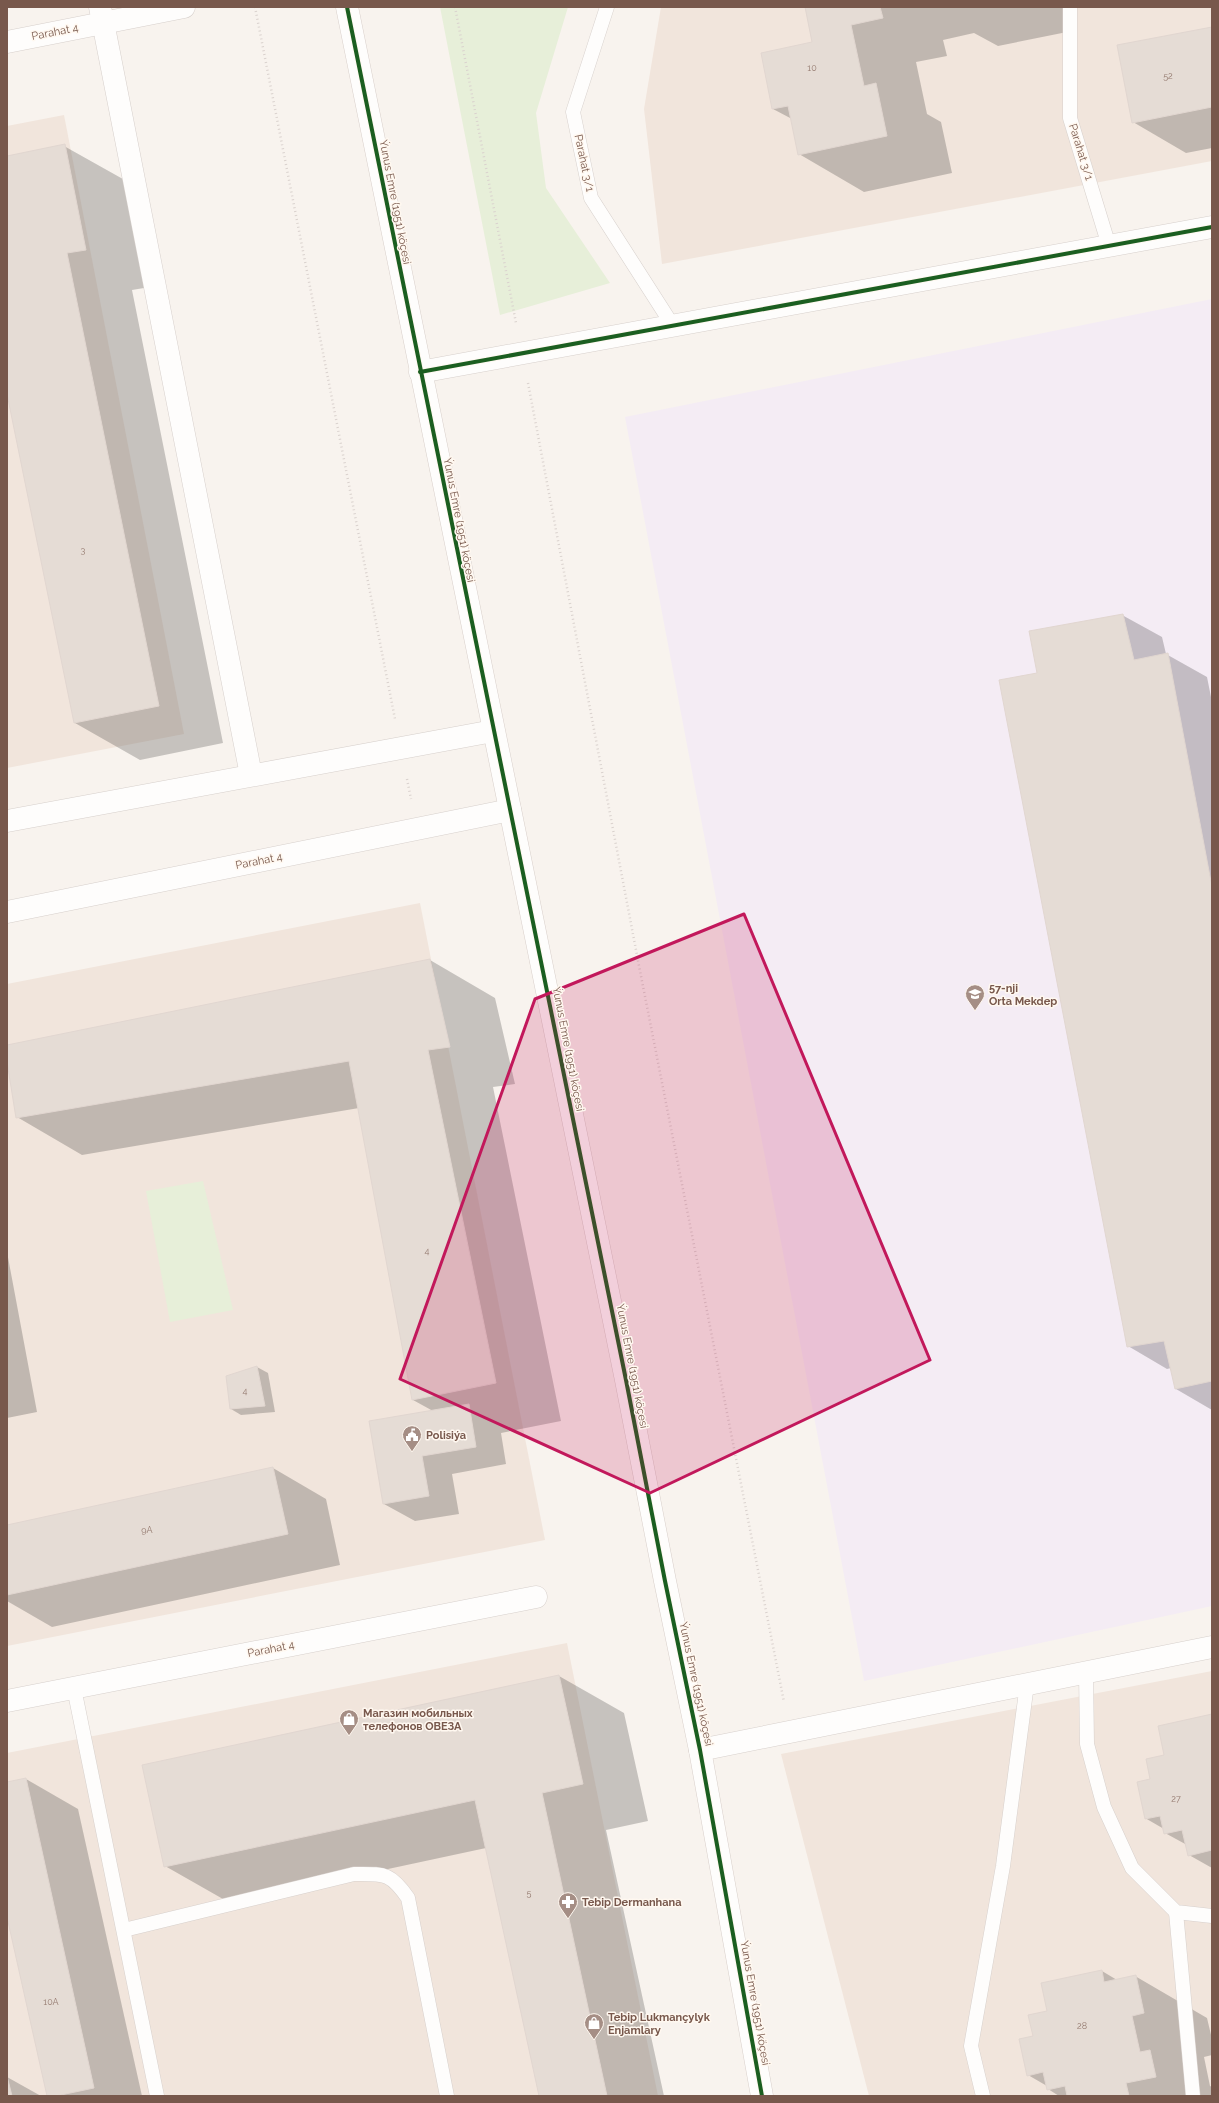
<svg xmlns="http://www.w3.org/2000/svg" width="1219" height="2103" viewBox="0 0 1219 2103" font-family="Raleway,sans-serif">
<style>
.residential{fill:#f1e5dc}
.education{fill:#f4ecf4}
.green{fill:#e7efd9}
.shadow{fill:#0003}
.building{fill:#e5dcd5;stroke:#e1d6d0}
.lines{fill:none;stroke-linecap:round;stroke-linejoin:round}
.lane-casing{stroke:#d7d0cc;stroke-width:15}
.street-casing{stroke:#d7d0cc;stroke-width:23}
.secondary-casing{stroke:#d8cfca;stroke-width:23}
.path{stroke:#dad2ce;stroke-width:2.5;stroke-dasharray:1 3;stroke-linecap:butt}
.lane{stroke:#fefdfc;stroke-width:14}
.street{stroke:#fefdfc;stroke-width:22}
.secondary{stroke:#fefdfc;stroke-width:22}
.cycleway-casing{stroke:#fff8f0;stroke-width:6}
.cycleway{stroke:#1b5e20;stroke-width:4}
.marked{fill:#c2185b;fill-opacity:0.2;stroke:#c2185b;stroke-width:3;stroke-linejoin:round}
.labels{text-anchor:middle;dominant-baseline:central;stroke-width:3;stroke-linejoin:round;paint-order:stroke}
.number-label{font-size:9px;fill:#957b70}
.street-label{font-size:11px;fill:#78584c;stroke:#fff8f0}
.poi-label{font-size:11px;font-weight:bold;fill:#78584c;stroke:#fff8f0;text-anchor:start}
</style>
<rect width="100%" height="100%" fill="#f8f3ee"/>
<!-- residential -->
<g class="residential">
<polygon points="661,7 1212,7 1212,161 662,264 644,109"/>
<polygon points="64,115 184,734 7,768 7,126"/>
<polygon points="420,903 545,1540 7,1646 7,984"/>
<polygon points="567,1643 658,2096 7,2096 7,1753"/>
<polygon points="1212,1671 1212,2096 869,2096 781,1754"/>
</g>
<!-- education -->
<polygon class="education" points="1212,299 1212,1606 864,1681 625,417"/>
<!-- green -->
<g class="green">
<polygon points="440,7 568,7 536,113 546,188 610,283 500,315"/>
<polygon points="203,1181 233,1310 170,1322 146,1191"/>
</g>
<!-- shadow -->
<g class="shadow">
<polygon points="806,7 1072,7 1077,30 998,46 974,33 943,40 947,56 916,62 927,114 941,122 952,173 864,192 799,154 792,119 773,109 814,43"/>
<polygon points="1212,28 1212,148 1186,153 1133,122"/>
<polygon points="64,146 130,183 150,287 132,290 223,743 140,760 75,723 7,389 7,157"/>
<polygon points="1122,615 1162,637 1166,654 1207,677 1212,702 1212,1410 1176,1389 1171,1368 1167,1369 1128,1346 1038,674"/>
<polygon points="430,960 495,998 515,1084 493,1087 561,1421 501,1433 506,1464 452,1474 459,1514 415,1521 384,1504 433,1411 413,1400 359,1108 82,1155 17,1117 7,1046"/>
<polygon points="7,1252 37,1412 7,1418"/>
<polygon points="257,1367 268,1373 275,1412 241,1415 231,1409 227,1377"/>
<polygon points="273,1468 326,1499 340,1565 52,1627 7,1601 7,1526"/>
<polygon points="559,1676 624,1713 648,1821 606,1830 664,2096 540,2096 486,1848 230,1903 165,1866"/>
<polygon points="1212,1715 1212,1868 1189,1855 1187,1845 1165,1833 1164,1829 1145,1818 1151,1780 1166,1756"/>
<polygon points="26,1779 78,1809 142,2096 48,2096 7,1913 7,1783"/>
<polygon points="1102,1971 1117,1980 1135,1976 1207,2018 1212,2039 1212,2055 1204,2057 1210,2086 1212,2087 1212,2096 1059,2096 1048,2089 1047,2086 1028,2075 1034,2036 1048,2012"/>
<polygon points="7,2077 41,2096 7,2096"/>
</g>
<!-- building -->
<g class="building">
<polygon points="805,7 880,7 883,18 851,25 864,86 876,83 887,136 798,155 788,106 772,109 761,53 812,42"/>
<polygon points="1212,27 1212,107 1132,123 1117,45"/>
<polygon points="65,144 86,250 67,253 159,706 74,723 7,394 7,156"/>
<polygon points="1123,614 1134,660 1168,653 1212,887 1212,1381 1175,1389 1164,1341 1127,1347 999,680 1037,673 1029,631"/>
<polygon points="430,959 450,1047 428,1050 496,1383 412,1400 349,1061 16,1118 7,1062 7,1045"/>
<polygon points="257,1366 265,1406 230,1409 226,1376"/>
<polygon points="469,1404 476,1447 422,1456 429,1496 383,1504 369,1421"/>
<polygon points="273,1467 288,1534 7,1595 7,1525"/>
<polygon points="559,1675 583,1784 542,1793 607,2096 539,2096 475,1800 164,1867 142,1765"/>
<polygon points="1212,1714 1212,1850 1188,1856 1182,1830 1164,1834 1160,1816 1145,1819 1137,1782 1150,1779 1146,1759 1164,1755 1158,1726"/>
<polygon points="26,1778 94,2088 56,2096 47,2096 7,1917 7,1782"/>
<polygon points="1102,1970 1104,1982 1136,1975 1144,2013 1132,2016 1140,2052 1150,2050 1156,2077 1126,2083 1129,2096 1067,2096 1065,2086 1047,2090 1043,2072 1027,2076 1019,2039 1033,2036 1028,2015 1047,2011 1041,1983"/>
<polygon points="7,2076 12,2096 7,2096"/>
</g>
<g class="lines">
<!-- lane casing -->
<g class="lane-casing">
<g id="lane">
<polyline points="607,7 573,112 591,198 673,326"/>
<polyline points="1070,7 1070,118 1109,246"/>
<polyline points="1086,1673 1087,1744 1104,1807 1132,1868 1176,1912 1212,1916"/>
<polyline points="74,1688 157,2096"/>
<polyline points="1176,1912 1193,2096"/>
<path d="M124 1930 354 1874C384 1874 390 1872 408 1898L447 2096"/>
<polyline points="983,2096 971,2046 1003,1866 1027,1684"/>
</g>
</g>
<!-- street casing -->
<g class="street-casing">
<g id="street">
<polyline points="100,7 251,775"/>
<polyline points="7,42 184,7"/>
<polyline points="420,372 1212,227"/>
<polyline points="7,821 493,731"/>
<polyline points="7,912 510,810"/>
<polyline points="7,1701 536,1597"/>
<polyline points="700,1750 1212,1647"/>
</g>
</g>
<!-- secondary casing -->
<g class="secondary-casing">
<polyline id="secondary" points="347,7 626,1380 665,1581 700,1750 762,2096"/>
</g>
<!-- path -->
<g class="path">
<polyline points="255,7 395,719"/>
<polyline points="455,7 516,323"/>
<polyline points="528,383 640,971 784,1702"/>
<polyline points="407,779 411,799"/>
</g>
<!-- lane -->
<use href="#lane" class="lane"/>
<!-- street -->
<use href="#street" class="street"/>
<!-- secondary -->
<use href="#secondary" class="secondary"/>
<!-- cycleway casing -->
<g class="cycleway-casing">
<g id="cycleway">
<polyline points="347,7 626,1380 665,1581 700,1750 762,2096"/>
<polyline points="420,372 1212,227"/>
</g>
</g>
<!-- cycleway -->
<use href="#cycleway" class="cycleway"/>
</g>
<!-- marked area -->
<path class="marked" d="M744 914 930 1360 650 1493 400 1379 535 999Z"/>
<!-- icons -->
<defs>
<g id="school-pin" transform="scale(1)"><path d="M0 17L-7.5 6A9.5 9.5 0 1 1 7.5 6Z" fill="#a58e85" stroke="#fff8f0"/><path d="M0-5L7-2L0 1L-7-2ZM-4 1L0 2.5L4 1V4Q0 6-4 4Z" fill="#fff"/></g>
<g id="civic-pin" transform="scale(1)"><path d="M0 17L-7.5 6A9.5 9.5 0 1 1 7.5 6Z" fill="#a58e85" stroke="#fff8f0"/><path d="M-.6-6.5H3V-4.5H.6V-3L4-1V1h2V6H-6V1h2V-1L-.6-3ZM-1.2 2.5V6h2.4V2.5Z" fill="#fff"/></g>
<g id="shop-pin" transform="scale(1)"><path d="M0 17L-7.5 6A9.5 9.5 0 1 1 7.5 6Z" fill="#a58e85" stroke="#fff8f0"/><path d="M-5-2.5h2.3a2.7 3.5 0 0 1 5.4 0H5L5.5 6h-11ZM-1.5-2.5h3a1.5 2.3 0 0 0-3 0Z" fill="#fff"/></g>
<g id="pharmacy-pin" transform="scale(1)"><path d="M0 17L-7.5 6A9.5 9.5 0 1 1 7.5 6Z" fill="#a58e85" stroke="#fff8f0"/><path d="M-2-6h4v4h4v4h-4v4h-4v-4h-4v-4h4Z" fill="#fff"/></g>
</defs>
<g fill-rule="evenodd">
<use href="#school-pin" x="975" y="994"/>
<use href="#civic-pin" x="412" y="1435"/>
<use href="#shop-pin" x="349" y="1719"/>
<use href="#pharmacy-pin" x="568" y="1902"/>
<use href="#shop-pin" x="594" y="2023"/>
</g>
<g class="labels">
<!-- number labels -->
<g class="number-label">
<text x="812" y="68">10</text>
<text x="1168" y="76">52</text>
<text x="83" y="550">3</text>
<text x="427" y="1251">4</text>
<text x="245" y="1391">4</text>
<text x="147" y="1530">9A</text>
<text x="1176" y="1799">27</text>
<text x="529" y="1893">5</text>
<text x="51" y="2002">10A</text>
<text x="1082" y="2026">28</text>
</g>
<!-- street labels -->
<g class="street-label">
<text transform="translate(55 32) rotate(-11)">Parahat 4</text>
<text transform="translate(1081 152) rotate(73)">Parahat 3/1</text>
<text transform="translate(584 163) rotate(78)">Parahat 3/1</text>
<text transform="translate(395 202) rotate(79)">Ýunus Emre (1951) köçesi</text>
<text transform="translate(459 520) rotate(79)">Ýunus Emre (1951) köçesi</text>
<text transform="translate(259 861) rotate(-11)">Parahat 4</text>
<text transform="translate(568 1049) rotate(79)">Ýunus Emre (1951) köçesi</text>
<text transform="translate(632 1366) rotate(79)">Ýunus Emre (1951) köçesi</text>
<text transform="translate(271 1649) rotate(-11)">Parahat 4</text>
<text transform="translate(696 1684) rotate(78)">Ýunus Emre (1951) köçesi</text>
<text transform="translate(755 2003) rotate(80)">Ýunus Emre (1951) köçesi</text>
</g>
<!-- poi labels -->
<g class="poi-label">
<text x="989" y="988">57-nji<tspan x="989" dy="13">Orta Mekdep</tspan></text>
<text x="426" y="1435">Polisiýa</text>
<text x="363" y="1713">Магазин мобильных<tspan x="363" dy="13">телефонов ОВЕЗА</tspan></text>
<text x="582" y="1902">Tebip Dermanhana</text>
<text x="608" y="2017">Tebip Lukmançylyk<tspan x="608" dy="13">Enjamlary</tspan></text>
</g>
</g>
<!-- border -->
<rect width="1219" height="2103" fill="none" stroke="#78584c" stroke-width="16"/>
</svg>
